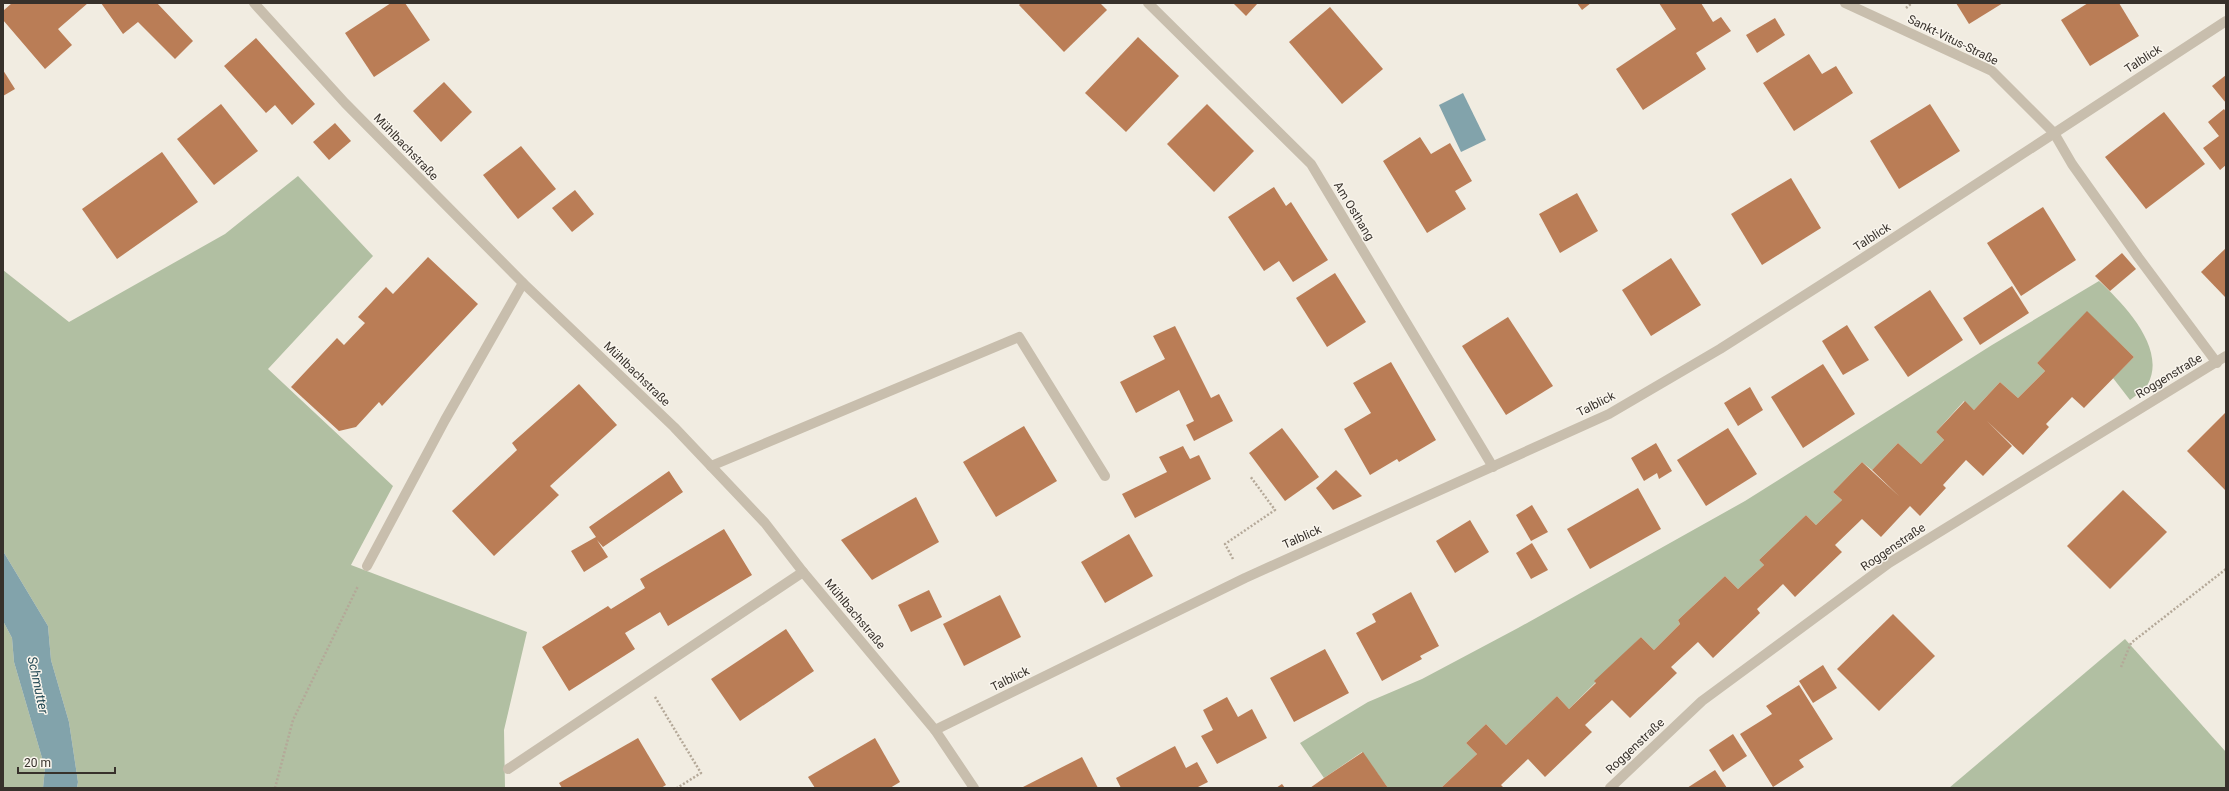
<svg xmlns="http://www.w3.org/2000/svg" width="2229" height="791" viewBox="0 0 2229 791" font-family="Roboto,sans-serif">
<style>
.green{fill:#b1bfa2}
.water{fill:#82a3ab}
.building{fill:#ba7d56}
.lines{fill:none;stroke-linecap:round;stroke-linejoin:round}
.path{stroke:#b4a898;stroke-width:2.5;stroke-dasharray:2 2;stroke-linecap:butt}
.minor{stroke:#c8bead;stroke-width:10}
.labels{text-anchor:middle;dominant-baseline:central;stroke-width:3;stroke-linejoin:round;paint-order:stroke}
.street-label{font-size:12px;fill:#37312b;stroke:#f9f5ed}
.water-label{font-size:13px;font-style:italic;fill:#254a55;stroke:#f9f5ed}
</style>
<rect width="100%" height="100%" fill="#f1ece1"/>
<!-- green -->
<g class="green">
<polygon points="298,176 373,256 268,369 393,486 351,565 527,632 504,730 505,788 77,788 78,782 69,722 51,660 48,626 3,551 3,270 69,322 225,234"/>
<path d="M2099 281C2123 303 2167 348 2148 384 2144 390 2135 396 2130 400L2113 378 2134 357 2087 312 2037 363 2045 371 2018 398 2000 382 1974 410 1964 401 1936 432 1944 440 1921 464 1898 443 1872 470 1862 462 1833 492 1842 500 1816 525 1806 515 1759 560 1764 565 1738 589 1725 576 1678 620 1680 624 1654 650 1641 637 1569 709 1557 696 1506 745 1486 724 1466 743 1477 754 1441 788H1388L1362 752 1324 778 1300 743 1368 702 1422 679 1518 628 1745 501 1992 345Z"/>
<polygon points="3,621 12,638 14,662 45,768 43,788 3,788"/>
<polygon points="2125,639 2226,752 2226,788 1949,788"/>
</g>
<!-- water -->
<g class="water">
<polygon points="1463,93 1486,140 1461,152 1439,105"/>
<polygon points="3,551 48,626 51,660 69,722 78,782 77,788 43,788 45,768 14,662 12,638 3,621"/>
</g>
<!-- building -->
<g class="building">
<polygon points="12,3 88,3 58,29 72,45 45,69 3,20 3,11"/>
<polygon points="101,3 157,3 193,41 175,59 138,22 123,34"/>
<polygon points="391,3 405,3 430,40 374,77 345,33"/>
<polygon points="1021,3 1100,3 1107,10 1064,52 1019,5"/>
<polygon points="1233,3 1258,3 1246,16"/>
<polygon points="1577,3 1591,3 1582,10"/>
<polygon points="1659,3 1701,3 1713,22 1721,17 1731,31 1696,53 1706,69 1643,110 1616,69 1676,29"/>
<polygon points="1956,3 2003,3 1969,24"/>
<polygon points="2088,3 2119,3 2139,36 2090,66 2061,20"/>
<polygon points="1330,7 1383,69 1342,104 1289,42"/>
<polygon points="1775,18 1785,35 1757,53 1746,35"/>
<polygon points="1138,37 1179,76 1126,132 1085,93"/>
<polygon points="256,38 315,104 292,125 275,105 266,113 224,66"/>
<polygon points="1809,54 1822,74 1836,66 1853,93 1794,131 1763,83"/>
<polygon points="3,70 15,89 3,96"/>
<polygon points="2226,75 2226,103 2212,86"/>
<polygon points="444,82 472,112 441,142 413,111"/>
<polygon points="221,104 258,151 214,185 177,139"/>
<polygon points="1207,104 1254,151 1214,192 1167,144"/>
<polygon points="1930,104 1960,151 1899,189 1870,141"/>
<polygon points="2224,109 2226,112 2226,165 2220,170 2203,148 2219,136 2208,122"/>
<polygon points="2164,112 2205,164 2146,209 2105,157"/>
<polygon points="335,123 351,141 329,160 313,142"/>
<polygon points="1420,137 1431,154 1450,143 1472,181 1455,191 1466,209 1427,233 1383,161"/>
<polygon points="521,146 556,189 518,219 483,175"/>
<polygon points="162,152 198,202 117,259 82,209"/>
<polygon points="1791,178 1821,228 1762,265 1731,214"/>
<polygon points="1274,187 1286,206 1291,202 1328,260 1293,282 1279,261 1264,271 1228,217"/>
<polygon points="575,190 594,214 572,232 552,208"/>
<polygon points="1577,193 1598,231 1560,253 1539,214"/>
<polygon points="2043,207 2076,260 2021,296 1987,243"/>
<polygon points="2226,248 2226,298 2201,272"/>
<polygon points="2122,253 2136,269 2110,291 2095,276"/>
<polygon points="428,257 478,304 382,406 379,402 356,427 339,431 291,387 337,338 344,345 365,323 358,317 386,287 393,294"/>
<polygon points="1671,258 1701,305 1651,336 1622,290"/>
<polygon points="1335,273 1366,322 1327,347 1296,298"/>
<polygon points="2012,286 2029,313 1980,345 1963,318"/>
<polygon points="1930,290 1963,340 1908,377 1874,327"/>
<polygon points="2087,311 2134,357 2084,408 2072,397 2046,424 2049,427 2023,455 1987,421 2012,446 1983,476 1966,460 1943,485 1946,488 1920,516 1910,506 1881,537 1862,519 1835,545 1842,552 1795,597 1783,584 1757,609 1760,613 1713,658 1698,642 1671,667 1677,673 1630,718 1612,700 1585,725 1592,732 1545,777 1528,759 1501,785 1504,788 1441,788 1477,754 1466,743 1486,724 1506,745 1557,696 1569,709 1596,683 1594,681 1641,637 1654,650 1680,624 1678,620 1725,576 1738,589 1764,565 1759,560 1806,515 1816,525 1842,500 1833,492 1862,462 1900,497 1872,470 1898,443 1921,464 1944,440 1936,432 1965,401 1974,410 2000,382 2018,398 2045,371 2037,363"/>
<polygon points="1508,317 1553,386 1506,415 1462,346"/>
<polygon points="1847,325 1869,360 1843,375 1822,341"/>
<polygon points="1175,326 1211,398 1219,394 1233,421 1194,441 1186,425 1194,421 1179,390 1136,413 1120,382 1165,359 1153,336"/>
<polygon points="1391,362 1436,440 1399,462 1397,459 1370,475 1344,429 1371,413 1353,383"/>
<polygon points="1823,364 1855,414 1803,448 1771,397"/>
<polygon points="579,384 617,425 550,486 559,495 494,556 452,511 517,450 512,443"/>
<polygon points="1750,387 1763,410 1738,426 1724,403"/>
<polygon points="2226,412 2226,491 2187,451"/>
<polygon points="1024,426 1057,481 996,517 963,462"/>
<polygon points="1282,428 1319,477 1285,501 1249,453"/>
<polygon points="1728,428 1757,474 1706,506 1677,460"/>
<polygon points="1656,443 1672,471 1659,479 1657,473 1644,481 1631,458"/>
<polygon points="1183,446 1190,459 1199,455 1211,479 1135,518 1122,494 1167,472 1159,457"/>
<polygon points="1336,470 1362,496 1333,510 1316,488"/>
<polygon points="669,471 683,492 603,547 597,540 608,557 584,572 571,551 596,537 589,527"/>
<polygon points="1638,488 1661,529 1590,569 1567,529"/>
<polygon points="2123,490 2167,532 2110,589 2067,546"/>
<polygon points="916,497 939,542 872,580 841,540"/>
<polygon points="1532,505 1548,532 1531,541 1516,515"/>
<polygon points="1470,520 1489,552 1455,573 1436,541"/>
<polygon points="724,529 752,575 668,626 660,612 625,633 635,649 569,691 542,647 608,606 611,609 645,588 640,579"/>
<polygon points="1129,534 1153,576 1105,603 1081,562"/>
<polygon points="1532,543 1548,570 1531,579 1516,553"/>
<polygon points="929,590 942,617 911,632 898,605"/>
<polygon points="1411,592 1439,646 1420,656 1422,659 1382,681 1356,633 1376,622 1372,614"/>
<polygon points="1000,595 1021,637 964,666 943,624"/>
<polygon points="1893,614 1935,656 1879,711 1837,669"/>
<polygon points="786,629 814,671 740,721 711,679"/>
<polygon points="1325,649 1349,693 1294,722 1270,678"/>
<polygon points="1823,665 1837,688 1813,703 1799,681"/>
<polygon points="1799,685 1833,739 1799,760 1804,767 1773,787 1740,734 1772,714 1766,706"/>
<polygon points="1227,697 1238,717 1252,709 1267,738 1217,764 1201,736 1213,730 1203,710"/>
<polygon points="1733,734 1747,756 1723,772 1709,750"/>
<polygon points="638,738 666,785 661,788 562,788 559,783"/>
<polygon points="875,738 900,782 890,788 815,788 808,777"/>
<polygon points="1175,746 1186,768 1197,762 1208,782 1196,788 1121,788 1116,778"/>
<polygon points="1363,752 1388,788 1310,788 1324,778"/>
<polygon points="1082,757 1098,788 1024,788 1023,787"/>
<polygon points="1715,770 1727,788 1687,788"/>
<polygon points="1282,784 1285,788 1276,788"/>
</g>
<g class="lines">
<!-- path -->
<g class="path">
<polyline points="1906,8 1912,3"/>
<polyline points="1233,559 1225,544 1275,510 1250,476"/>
<polyline points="2121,667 2131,643 2226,569"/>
<polyline points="655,697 701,773 677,788"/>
<polyline points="275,788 293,720 358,586"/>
</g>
<!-- minor -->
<g class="minor">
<polyline points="254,3 345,103 432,191 523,283 674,427 765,523 803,572 935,730 974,788"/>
<polyline points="1148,3 1311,164 1493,467"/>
<polyline points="1845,3 1992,71 2054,133 2072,164 2138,257 2217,363"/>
<polyline points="711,466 1019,337 1105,476"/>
<polyline points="367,566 445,420 523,283"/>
<polyline points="935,730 1245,578 1609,414 1720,349 1863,258 2226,21"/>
<polyline points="508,769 803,572"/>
<polyline points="1610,788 1702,701 1889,563 2226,356"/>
</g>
</g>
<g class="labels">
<!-- street labels -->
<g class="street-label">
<text transform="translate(1953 40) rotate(26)">Sankt-Vitus-Straße</text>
<text transform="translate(2143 59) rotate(-33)">Talblick</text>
<text transform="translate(406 147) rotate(46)">Mühlbachstraße</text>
<text transform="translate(1354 211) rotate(59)">Am Osthang</text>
<text transform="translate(1872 237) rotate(-33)">Talblick</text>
<text transform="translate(637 374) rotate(44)">Mühlbachstraße</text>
<text transform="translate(2169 376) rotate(-31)">Roggenstraße</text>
<text transform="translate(1596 404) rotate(-27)">Talblick</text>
<text transform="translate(1302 537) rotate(-24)">Talblick</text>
<text transform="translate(1893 547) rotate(-34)">Roggenstraße</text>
<text transform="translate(855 614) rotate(50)">Mühlbachstraße</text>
<text transform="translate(1010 679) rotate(-26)">Talblick</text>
<text transform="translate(1635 746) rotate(-43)">Roggenstraße</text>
</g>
<!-- water labels -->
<g class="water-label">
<text transform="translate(38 685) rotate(78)">Schmutter</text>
</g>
</g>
<!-- border -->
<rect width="2229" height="791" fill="none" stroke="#37312b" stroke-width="8"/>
<!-- scale -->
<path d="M18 767v6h97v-6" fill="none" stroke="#37312b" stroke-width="2"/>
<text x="24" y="767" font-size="12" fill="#37312b" stroke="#f9f5ed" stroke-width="3" paint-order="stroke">20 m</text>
</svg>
